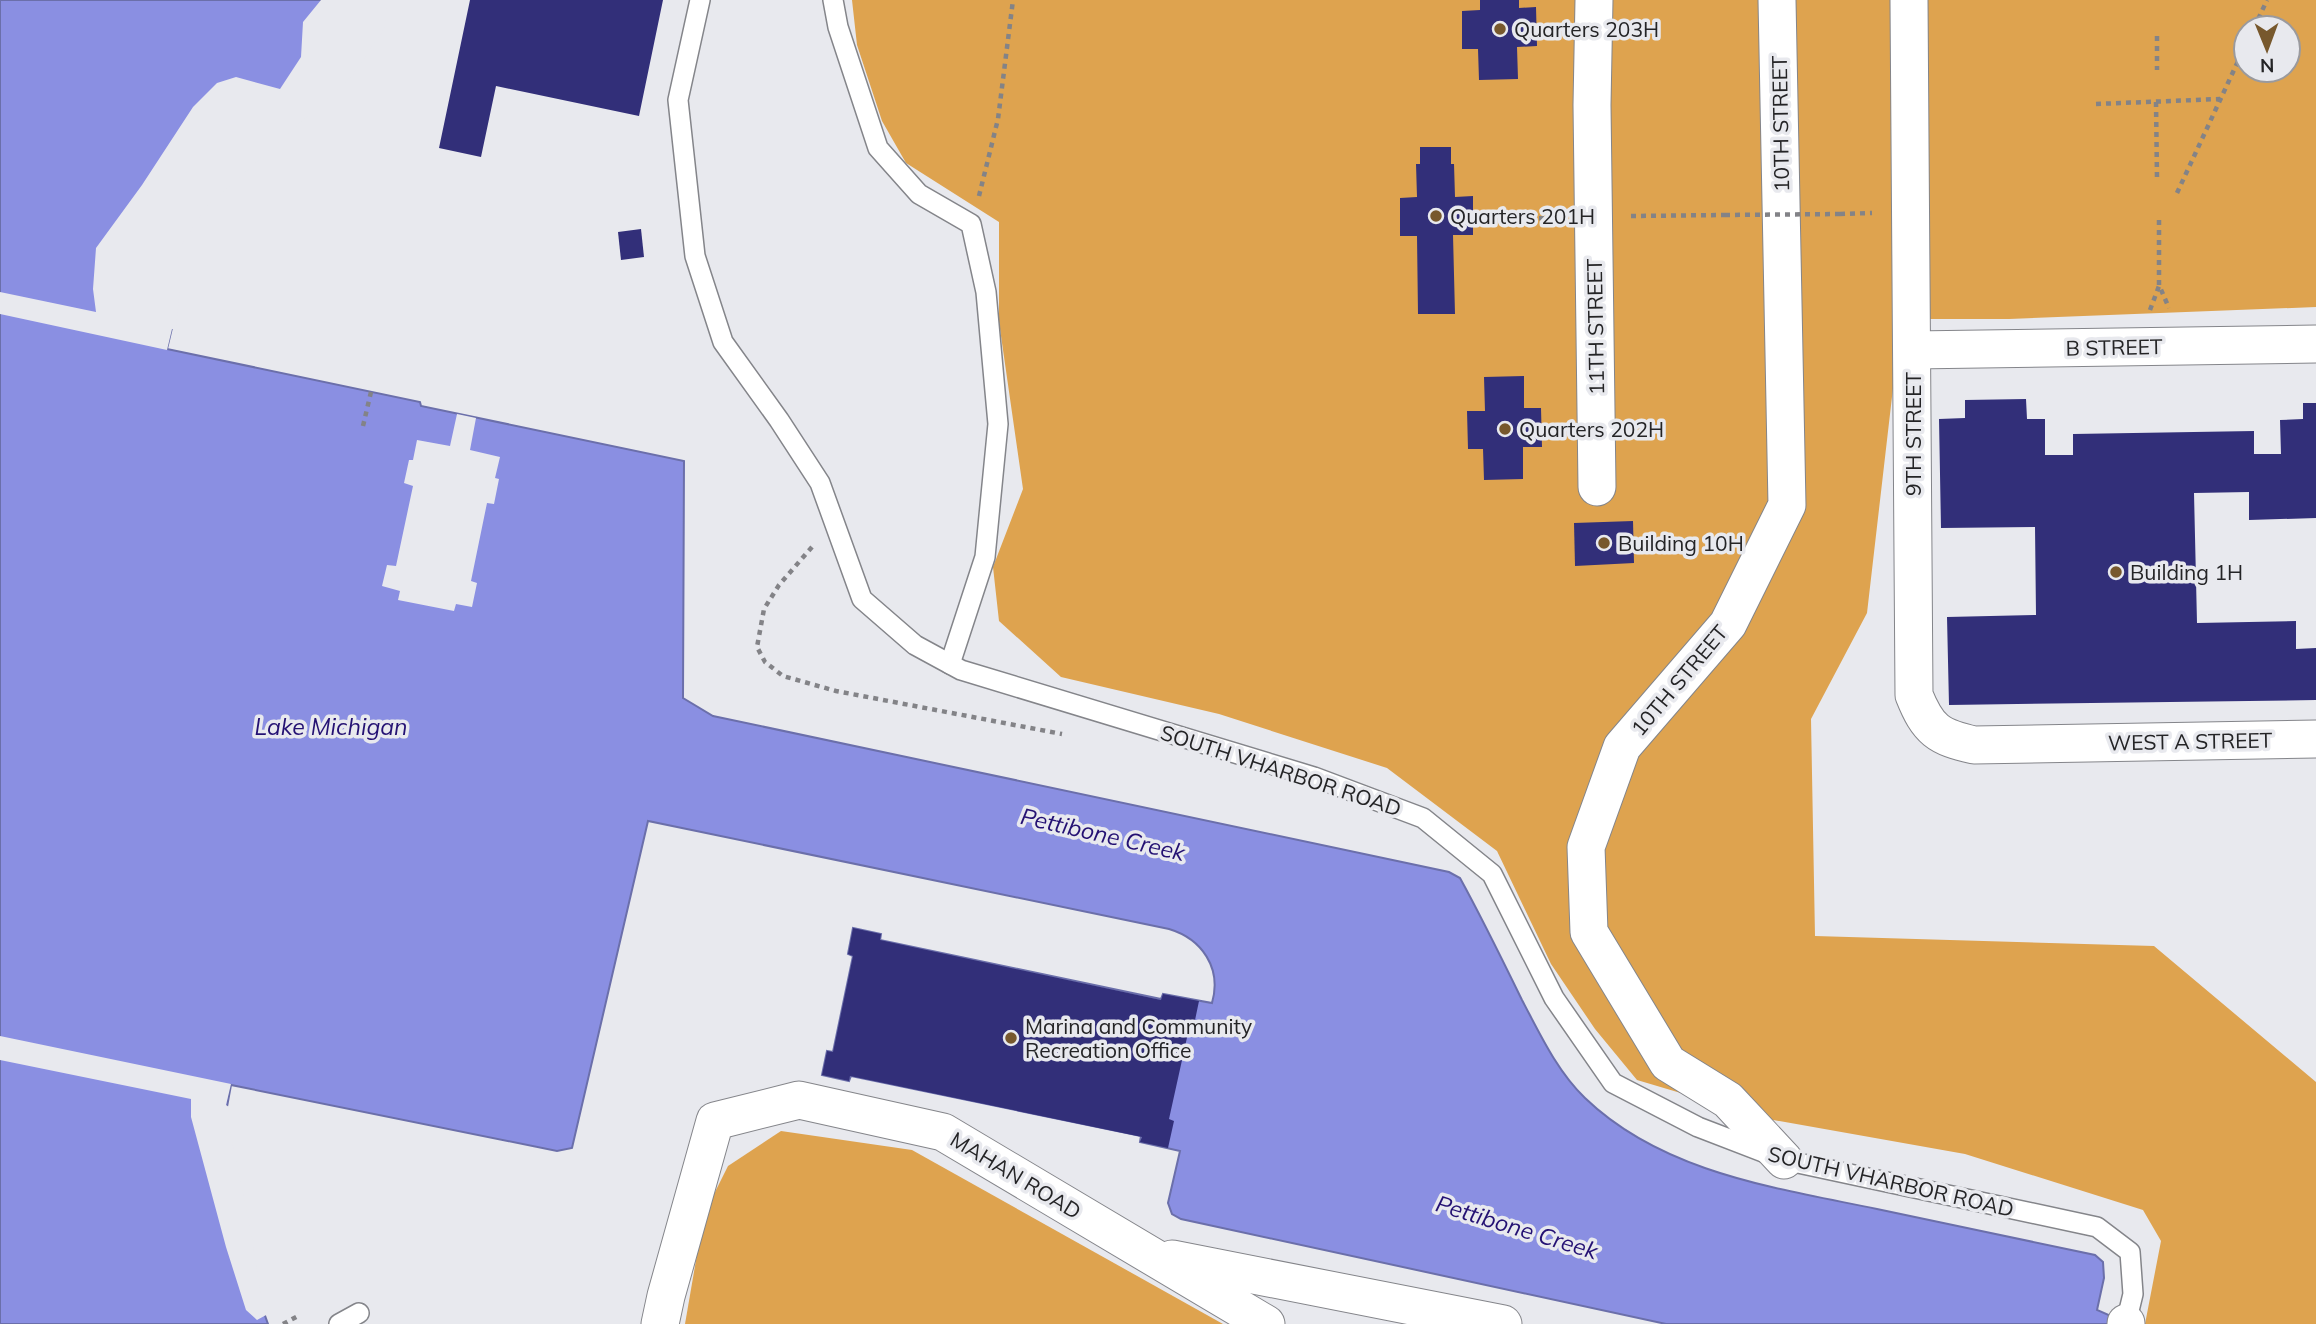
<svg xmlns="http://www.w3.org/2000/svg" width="2316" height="1324" viewBox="0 0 2316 1324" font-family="Mulish,sans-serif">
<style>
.forest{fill:#dea34f;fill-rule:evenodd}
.water{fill:#8a8fe2;stroke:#6b6faa;stroke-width:2}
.pier{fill:#e8e9ee}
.building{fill:#322f79}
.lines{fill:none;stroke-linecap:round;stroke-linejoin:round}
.service-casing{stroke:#84858a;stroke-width:22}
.minor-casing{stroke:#84858a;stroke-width:39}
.path{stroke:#838387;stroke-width:4.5;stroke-dasharray:5 5;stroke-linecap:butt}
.service{stroke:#fff;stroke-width:19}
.minor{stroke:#fff;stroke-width:37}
.path-bridge{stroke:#838387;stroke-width:4.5;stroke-dasharray:5 5;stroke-linecap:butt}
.poi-dot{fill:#77582d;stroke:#e8e9ee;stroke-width:2.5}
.labels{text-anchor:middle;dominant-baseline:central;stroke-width:7;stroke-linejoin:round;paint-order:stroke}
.poi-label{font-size:21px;fill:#242426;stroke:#e8e9ee;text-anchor:start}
.street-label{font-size:21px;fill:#242426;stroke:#e8e9ee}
.water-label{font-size:23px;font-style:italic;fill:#241173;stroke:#e8e9ee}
</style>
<rect width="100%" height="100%" fill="#e8e9ee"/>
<!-- forest -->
<g class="forest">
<path d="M852 0H2316V307L2009 319H1901L1867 613 1811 719 1815 936 2154 946 2316 1082V1324H2145L2161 1241 2143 1210 1965 1154 1768 1119 1637 1080 1595 1029 1551 964 1497 851 1387 768 1219 714 1061 677 999 621 993 567 1023 489 999 322V222L906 163 882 121 857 45ZM2246 28H2288V70H2246Z"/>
<polygon points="781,1131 912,1150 1223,1324 685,1324 704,1214 728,1166"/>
</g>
<!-- water -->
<path class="water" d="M0 0H384L203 205 173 251 172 328 167 349 420 402 421 406 684 461 683 698 713 716 1449 872 1460 878C1482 918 1502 959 1522 1000 1540 1034 1557 1071 1585 1098 1663 1173 1776 1188 1877 1209 1950 1224 2022 1240 2095 1255L2103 1262 2104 1278 2097 1310 2129 1324H1666L1181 1219 1172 1214 1168 1203 1180 1151 1140 1142 1141 1136 851 1076 849 1081 822 1075 827 1051 833 1052 853 956 848 954 853 928 881 934 880 940 1161 999 1163 994 1212 1003C1222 968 1202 939 1169 929L648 821 572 1148 557 1151 231 1085 224 1123 258 1296 268 1324H0Z"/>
<!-- pier -->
<g class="pier">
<polygon points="321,0 388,0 384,29 352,76 206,207 177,252 180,289 176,329 172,329 167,350 0,314 0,292 96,312 93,289 96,248 142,185 193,107 217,83 236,77 280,89 301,57 303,22"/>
<polygon points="457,414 476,418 470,450 500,457 495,478 499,479 494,504 487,503 471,581 477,583 472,607 456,604 454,611 398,600 400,591 382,586 387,565 396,566 413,486 404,483 409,460 413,460 417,440 450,446"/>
<polygon points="0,1036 231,1084 226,1105 229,1107 228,1123 249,1220 261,1296 268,1314 257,1320 246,1310 226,1247 191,1117 191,1099 0,1060"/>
</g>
<!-- building -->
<g class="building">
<polygon points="470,0 663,0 639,116 496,86 481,157 439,148"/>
<polygon points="1480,0 1519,0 1519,8 1536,7 1537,46 1517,47 1518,79 1479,80 1478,49 1462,49 1462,11 1480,10"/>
<polygon points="1420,147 1451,147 1451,164 1454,164 1455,197 1473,196 1473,235 1453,235 1455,314 1418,314 1417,236 1400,236 1400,198 1417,197 1416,164 1420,164"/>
<polygon points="641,229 644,257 621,260 618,232"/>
<polygon points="1524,376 1524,408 1541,408 1542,447 1523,447 1523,479 1484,480 1483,449 1468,449 1467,411 1485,411 1484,377"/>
<polygon points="2026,399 2027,419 2045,419 2045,455 2073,455 2073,434 2254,431 2254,454 2281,454 2280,420 2303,419 2303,403 2316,403 2316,518 2249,520 2249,492 2194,493 2197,623 2296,621 2296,649 2316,648 2316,700 1949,705 1947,617 2036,615 2035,527 1941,528 1939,419 1965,418 1965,400"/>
<polygon points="1633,521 1634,563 1575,566 1574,523"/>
<polygon points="853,928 881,934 880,940 1161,1000 1163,994 1199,1001 1194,1025 1190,1024 1169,1119 1174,1121 1168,1148 1140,1142 1142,1137 850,1076 849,1081 822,1075 827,1051 833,1052 853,956 848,954"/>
</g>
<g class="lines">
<!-- service casing -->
<g class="service-casing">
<g id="service">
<polyline points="700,0 678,100 695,256 723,342 779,420 820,483 862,599 915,645 961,670 1314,777 1423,818 1492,874 1554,998 1613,1083 1698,1127 1784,1160 2097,1227 2130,1252 2133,1294 2126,1323"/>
<polyline points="833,0 838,27 878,148 919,194 971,224 986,292 998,424 985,557 950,664"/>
<polyline points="339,1324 359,1313"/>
</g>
</g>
<!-- minor casing -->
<g class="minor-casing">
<g id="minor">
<polyline points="1594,0 1592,105 1597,487"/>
<polyline points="1777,0 1787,505 1728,624 1622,747 1586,847 1589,932 1668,1063 1728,1100 1784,1160"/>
<path d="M1909 0 1914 695C1928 730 1938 737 1974 745L2316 739"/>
<polyline points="1913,350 2316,344"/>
<polyline points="1172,1259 1503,1324"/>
<polyline points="660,1324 666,1296 715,1121 799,1100 943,1132 1266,1324"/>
<polyline points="2126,1324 2126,1323"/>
</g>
</g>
<!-- path -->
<g class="path">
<polyline points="2254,28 2267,0"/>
<polyline points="2157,36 2157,70"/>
<polyline points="2156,102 2157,178"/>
<polyline points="2096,104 2220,99"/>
<polyline points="2177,193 2246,44"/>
<polyline points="979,196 998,119 1013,0"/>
<polyline points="1840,214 1872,213"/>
<polyline points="1631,216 1725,215"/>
<polyline points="1479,219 1555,218"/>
<polyline points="2159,220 2159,285 2169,308"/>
<polyline points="2150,310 2159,286"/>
<polyline points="363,426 371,392"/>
<polyline points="812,547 779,585 764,609 757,647 765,662 783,676 836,691 1062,734"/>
<polyline points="283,1324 298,1316"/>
</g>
<!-- service -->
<use href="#service" class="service"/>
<!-- minor -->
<use href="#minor" class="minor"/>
<!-- path-bridge -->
<polyline class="path-bridge" points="1725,215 1840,214"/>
</g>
<!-- markers -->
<g class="poi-dot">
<circle cx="1500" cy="29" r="7"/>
<circle cx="1436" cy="216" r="7"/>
<circle cx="1505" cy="429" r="7"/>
<circle cx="1604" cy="543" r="7"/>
<circle cx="2116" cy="572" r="7"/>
<circle cx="1011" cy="1038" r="7"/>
</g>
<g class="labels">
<!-- poi labels -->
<g class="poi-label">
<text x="1514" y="29">Quarters 203H</text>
<text x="1450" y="216">Quarters 201H</text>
<text x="1519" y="429">Quarters 202H</text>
<text x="1618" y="543">Building 10H</text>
<text x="2130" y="572">Building 1H</text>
<text x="1025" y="1026">Marina and Community<tspan x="1025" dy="24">Recreation Office</tspan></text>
</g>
<!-- street labels -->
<g class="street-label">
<text transform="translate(1780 124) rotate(-91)">10TH STREET</text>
<text transform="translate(1595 327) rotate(-91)">11TH STREET</text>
<text transform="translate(2114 347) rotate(-1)">B STREET</text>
<text transform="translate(1913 434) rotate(-90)">9TH STREET</text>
<text transform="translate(1679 680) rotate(-50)">10TH STREET</text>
<text transform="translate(2190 741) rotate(-1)">WEST A STREET</text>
<text transform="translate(1281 770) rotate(18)">SOUTH VHARBOR ROAD</text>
<text transform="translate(1016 1175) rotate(31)">MAHAN ROAD</text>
<text transform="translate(1891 1181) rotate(13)">SOUTH VHARBOR ROAD</text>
</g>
<!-- water labels -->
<g class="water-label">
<text x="331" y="726">Lake Michigan</text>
<text transform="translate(1103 834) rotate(13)">Pettibone Creek</text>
<text transform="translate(1517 1227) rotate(17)">Pettibone Creek</text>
</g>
</g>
<!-- north arrow -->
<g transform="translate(2267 49) rotate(179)"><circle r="33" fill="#e8e9ee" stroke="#9a9a9e" stroke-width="2"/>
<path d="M0-5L12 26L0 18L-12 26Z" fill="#77582d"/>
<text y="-10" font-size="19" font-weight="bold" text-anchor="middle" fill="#242426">N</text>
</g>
</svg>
